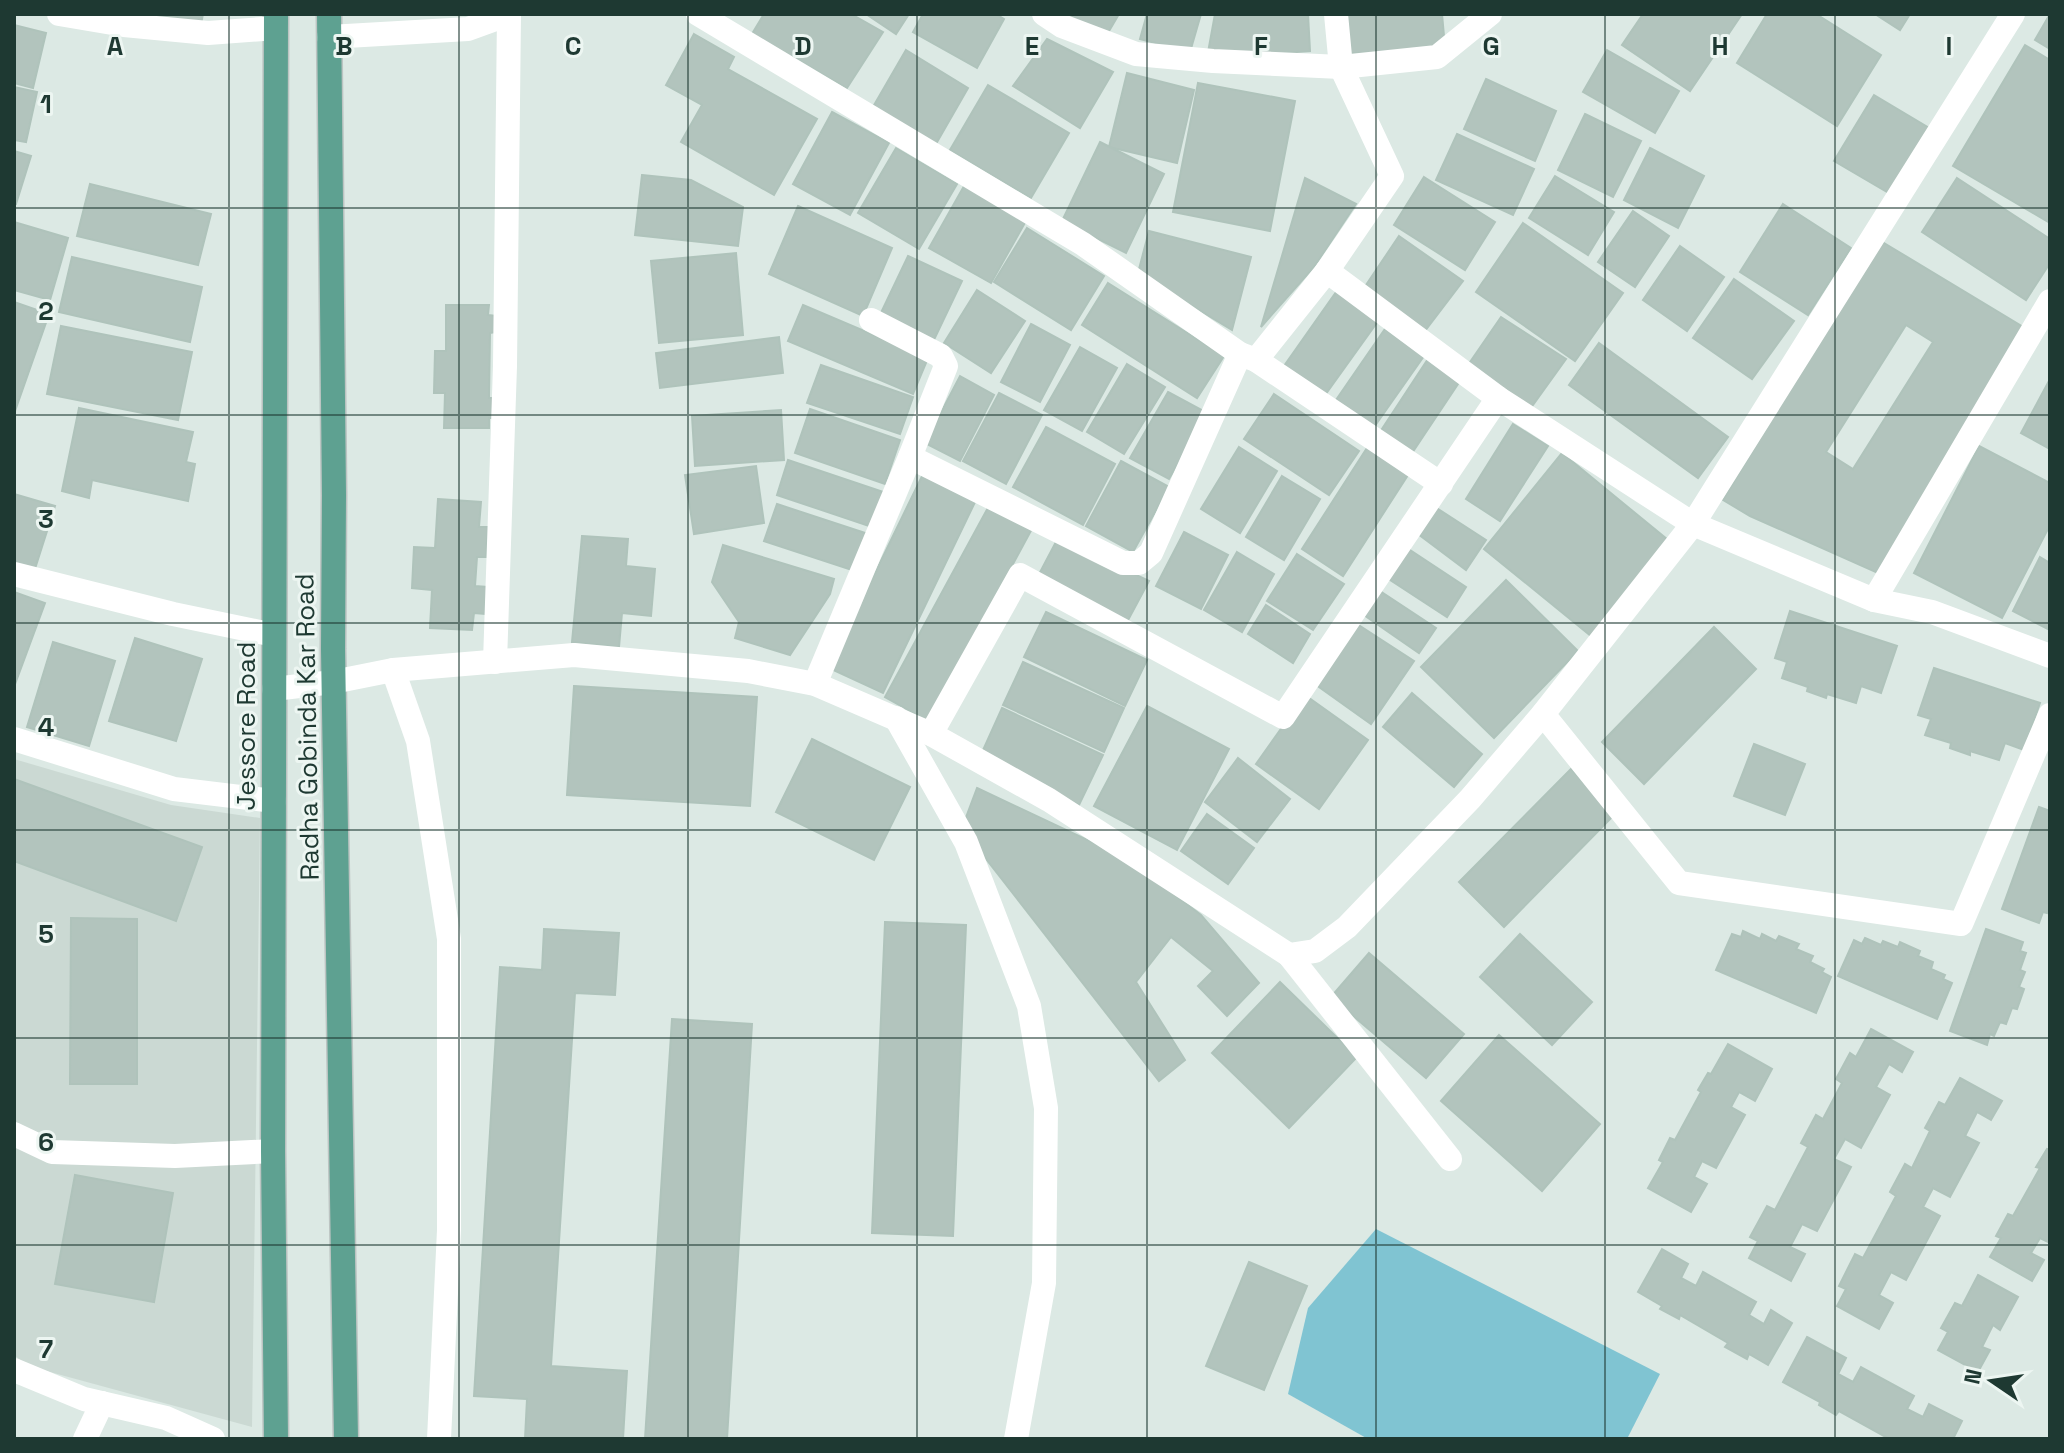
<svg xmlns="http://www.w3.org/2000/svg" width="2064" height="1453" viewBox="0 0 2064 1453" font-family="'Space Grotesk',sans-serif">
<style>
.built{fill:#cbd9d3}
.water{fill:#80c4d2}
.building{fill:#b2c4bd;stroke:#afc3bb;stroke-width:2;fill-rule:evenodd}
.lines{fill:none;stroke-linecap:round;stroke-linejoin:round}
.major-casing{stroke:#bcc4c2;stroke-width:27}
.minor{stroke:#fff;stroke-width:24}
.major{stroke:#5ea191;stroke-width:24}
.grid{fill:none;stroke:#1e3932;stroke-width:2;stroke-opacity:0.55}
.labels{text-anchor:middle;dominant-baseline:central;stroke-width:6;stroke-linejoin:round;paint-order:stroke}
.street-label{font-size:26px;fill:#1e3932;stroke:#edf6f2}
.grid-label{font-size:26px;text-anchor:middle;font-weight:bold;fill:#1e3932;stroke:#edf6f2;stroke-width:6;stroke-linejoin:round;paint-order:stroke}
</style>
<rect width="100%" height="100%" fill="#dce9e4"/>
<!-- built -->
<polygon class="built" points="14,759 171,805 260,818 252,1427 28,1366 14,1355"/>
<!-- water -->
<polygon class="water" points="1376,1229 1660,1374 1627,1439 1368,1439 1288,1394 1308,1308"/>
<!-- building -->
<g class="building">
<polygon points="142,14 203,14 201,24"/>
<polygon points="764,14 851,14 883,32 847,88 752,34"/>
<polygon points="866,14 909,14 896,34"/>
<polygon points="923,14 996,14 1004,19 977,68 913,32"/>
<polygon points="1062,14 1119,14 1105,38"/>
<polygon points="1147,14 1201,14 1190,52 1140,39"/>
<polygon points="1215,14 1308,14 1310,51 1207,58"/>
<polygon points="1342,14 1442,14 1445,47 1344,54"/>
<polygon points="1643,14 1742,14 1690,91 1622,45"/>
<polygon points="1767,14 1816,14 1881,55 1837,126 1737,63"/>
<polygon points="1875,14 1910,14 1900,30"/>
<polygon points="2050,14 2050,49 2035,40"/>
<polygon points="14,25 46,33 33,88 14,83"/>
<polygon points="694,34 734,57 728,69 817,119 774,195 681,142 702,105 666,85"/>
<polygon points="1047,39 1113,72 1080,128 1013,86"/>
<polygon points="2025,45 2050,60 2050,223 1953,166"/>
<polygon points="906,50 968,88 936,144 873,107"/>
<polygon points="1607,50 1679,91 1655,133 1583,92"/>
<polygon points="1127,73 1194,90 1177,163 1109,147"/>
<polygon points="1486,79 1556,111 1535,161 1464,129"/>
<polygon points="1198,83 1295,101 1270,231 1173,212"/>
<polygon points="988,85 1069,133 1031,198 950,150"/>
<polygon points="14,87 37,92 26,142 14,140"/>
<polygon points="1874,95 1931,129 1892,195 1834,161"/>
<polygon points="832,112 889,143 850,215 793,184"/>
<polygon points="1585,114 1641,141 1613,197 1558,170"/>
<polygon points="1457,134 1534,169 1513,215 1436,180"/>
<polygon points="1100,142 1164,174 1126,253 1062,221"/>
<polygon points="896,148 957,184 919,249 858,213"/>
<polygon points="1650,148 1704,176 1678,228 1624,200"/>
<polygon points="14,151 31,156 16,204 14,204"/>
<polygon points="642,175 691,180 743,207 738,246 635,235"/>
<polygon points="1555,176 1614,212 1588,255 1529,218"/>
<polygon points="1424,177 1495,222 1465,270 1394,225"/>
<polygon points="1305,178 1356,204 1314,267 1261,327"/>
<polygon points="1957,178 2050,239 2050,263 2026,300 1922,232"/>
<polygon points="90,184 211,214 198,265 77,236"/>
<polygon points="964,186 1026,221 991,283 929,248"/>
<polygon points="1783,204 1851,248 1808,315 1740,272"/>
<polygon points="798,206 892,248 863,316 769,274"/>
<polygon points="1633,211 1669,236 1635,287 1598,262"/>
<polygon points="14,222 68,238 50,300 14,290"/>
<polygon points="1523,223 1623,293 1575,361 1476,292"/>
<polygon points="1027,228 1104,276 1071,330 994,282"/>
<polygon points="1149,231 1251,257 1232,330 1138,273"/>
<polygon points="1399,236 1463,281 1425,331 1364,288"/>
<path d="M1879 240 2025 328 1878 573 1750 516 1723 500ZM1906 325 1933 342 1853 469 1826 452Z"/>
<polygon points="1680,246 1724,277 1687,331 1643,300"/>
<polygon points="736,253 743,335 659,343 651,261"/>
<polygon points="908,256 962,281 932,344 878,319"/>
<polygon points="72,257 202,287 190,342 59,312"/>
<polygon points="1734,279 1794,321 1752,379 1693,338"/>
<polygon points="1108,283 1224,356 1197,398 1082,325"/>
<polygon points="1339,288 1381,317 1325,395 1284,366"/>
<polygon points="977,290 1025,321 991,373 944,343"/>
<polygon points="14,302 49,314 14,414"/>
<polygon points="446,305 489,305 488,315 496,316 496,332 490,333 489,398 497,398 497,418 489,418 489,428 444,428 445,393 434,393 435,351 446,351"/>
<polygon points="803,305 928,358 913,394 788,341"/>
<polygon points="1501,317 1566,359 1530,409 1468,365"/>
<polygon points="1031,324 1070,345 1040,402 1001,382"/>
<polygon points="61,326 192,352 178,420 47,394"/>
<polygon points="1385,329 1424,356 1374,427 1336,400"/>
<polygon points="779,337 783,373 660,388 656,353"/>
<polygon points="1599,343 1728,437 1698,478 1569,385"/>
<polygon points="1080,347 1117,368 1082,431 1044,410"/>
<polygon points="1428,359 1460,381 1412,453 1380,432"/>
<polygon points="1127,364 1165,387 1124,454 1087,432"/>
<polygon points="821,365 913,397 900,434 807,403"/>
<polygon points="960,376 994,395 960,461 925,443"/>
<polygon points="2050,379 2050,449 2021,433"/>
<polygon points="1168,392 1207,413 1169,479 1130,458"/>
<polygon points="999,393 1042,415 1006,484 963,461"/>
<polygon points="1274,394 1359,451 1329,495 1244,439"/>
<polygon points="79,408 193,432 186,462 195,464 188,501 92,480 89,498 62,491"/>
<polygon points="810,409 900,440 885,484 795,453"/>
<polygon points="781,410 784,460 695,466 692,416"/>
<polygon points="1513,424 1548,446 1500,521 1466,499"/>
<polygon points="1046,427 1115,464 1083,525 1013,487"/>
<polygon points="1979,446 2050,483 2050,525 2002,618 1914,573"/>
<polygon points="1239,447 1277,471 1240,533 1201,509"/>
<polygon points="1367,448 1408,475 1343,576 1302,549"/>
<polygon points="1562,453 1668,540 1591,636 1484,549"/>
<polygon points="788,460 883,492 872,527 777,495"/>
<polygon points="1121,461 1169,487 1133,552 1086,526"/>
<polygon points="756,466 764,523 694,534 685,475"/>
<polygon points="924,472 977,498 883,693 829,668"/>
<polygon points="1282,476 1320,499 1284,560 1246,537"/>
<polygon points="14,494 55,506 33,575 14,569"/>
<polygon points="438,499 481,502 479,527 488,527 486,557 477,557 475,586 487,587 485,614 474,613 472,630 430,628 432,590 412,588 414,547 435,548"/>
<polygon points="777,504 868,534 855,571 764,541"/>
<polygon points="990,504 1033,527 928,721 885,697"/>
<polygon points="1435,507 1486,540 1466,570 1418,534"/>
<polygon points="1184,532 1228,555 1201,609 1156,586"/>
<polygon points="582,536 628,539 626,566 655,569 651,616 622,613 619,647 572,642"/>
<polygon points="1058,538 1149,581 1126,624 1038,576"/>
<polygon points="723,545 834,579 830,594 790,655 735,638 739,622 712,582"/>
<polygon points="1404,546 1466,587 1447,617 1384,576"/>
<polygon points="1237,552 1274,574 1242,632 1204,610"/>
<polygon points="1297,554 1344,584 1313,630 1267,601"/>
<polygon points="2040,557 2050,563 2050,630 2013,611"/>
<polygon points="1506,580 1578,651 1494,738 1421,667"/>
<polygon points="1377,589 1436,628 1419,653 1361,613"/>
<polygon points="14,592 45,603 14,687"/>
<polygon points="1266,605 1310,634 1293,663 1248,634"/>
<polygon points="1790,611 1897,646 1881,693 1861,686 1856,703 1827,694 1826,698 1807,691 1808,687 1782,678 1787,662 1775,658"/>
<polygon points="1046,612 1147,660 1125,706 1024,657"/>
<polygon points="1354,622 1414,661 1371,724 1312,682"/>
<polygon points="1714,627 1756,669 1644,784 1602,742"/>
<polygon points="135,638 202,659 176,741 109,721"/>
<polygon points="53,642 115,661 89,746 27,727"/>
<polygon points="1023,662 1124,708 1104,752 1003,705"/>
<polygon points="1934,668 2040,703 2024,750 2005,743 1999,760 1970,751 1970,755 1950,748 1951,743 1925,735 1931,719 1918,715"/>
<polygon points="574,686 757,697 750,806 567,795"/>
<polygon points="1412,693 1482,754 1454,787 1383,727"/>
<polygon points="1305,695 1368,740 1319,809 1256,764"/>
<polygon points="1147,706 1229,749 1177,850 1094,806"/>
<polygon points="1002,708 1103,755 1079,805 979,759"/>
<polygon points="812,739 910,787 874,860 776,812"/>
<polygon points="1754,744 1805,764 1785,815 1734,796"/>
<polygon points="1238,758 1290,799 1257,842 1205,802"/>
<polygon points="1571,769 1615,814 1504,927 1459,882"/>
<polygon points="14,779 202,847 176,921 14,861"/>
<polygon points="977,788 1128,859 1201,915 1259,983 1227,1016 1198,986 1213,971 1171,937 1136,982 1185,1060 1159,1081 962,828"/>
<polygon points="2039,807 2050,811 2050,906 2047,913 2043,912 2039,923 2002,909"/>
<polygon points="1207,814 1254,848 1228,884 1181,851"/>
<polygon points="71,918 137,919 137,1084 70,1084"/>
<polygon points="885,922 966,925 953,1236 872,1233"/>
<polygon points="544,929 619,933 615,995 575,993 551,1366 627,1371 623,1439 525,1439 527,1399 474,1396 500,967 542,970"/>
<polygon points="1986,929 2023,942 2020,951 2026,953 2020,970 2025,972 2019,987 2024,989 2017,1009 2012,1008 2006,1024 2000,1022 1994,1036 1990,1034 1987,1045 1950,1031"/>
<polygon points="1743,931 1760,939 1762,934 1776,941 1779,936 1799,944 1796,949 1813,956 1810,962 1824,969 1822,972 1831,977 1816,1013 1716,970 1732,934 1741,937"/>
<polygon points="1520,934 1592,1002 1552,1045 1480,977"/>
<polygon points="1865,938 1881,945 1883,941 1898,947 1900,942 1920,951 1918,956 1933,962 1931,969 1945,975 1943,979 1952,983 1937,1019 1838,976 1854,940 1862,944"/>
<polygon points="1369,953 1464,1034 1426,1078 1331,997"/>
<polygon points="1280,982 1357,1057 1289,1128 1212,1053"/>
<polygon points="672,1019 752,1024 727,1439 645,1439"/>
<polygon points="1871,1029 1913,1052 1902,1072 1889,1064 1876,1087 1890,1095 1861,1148 1845,1139 1834,1159 1851,1167 1817,1231 1802,1224 1790,1247 1805,1254 1791,1281 1749,1258 1758,1241 1750,1237 1767,1206 1775,1210 1808,1147 1801,1143 1816,1115 1823,1119 1842,1083 1836,1079 1850,1053 1856,1057"/>
<polygon points="1499,1035 1600,1124 1542,1191 1441,1101"/>
<polygon points="1728,1044 1772,1069 1755,1101 1739,1092 1731,1107 1745,1115 1716,1168 1702,1161 1694,1177 1707,1184 1691,1212 1648,1188 1663,1162 1659,1160 1670,1138 1675,1140 1701,1092 1698,1090 1708,1073 1711,1074"/>
<polygon points="1960,1078 2002,1101 1991,1120 1977,1112 1965,1136 1979,1143 1950,1197 1933,1188 1923,1207 1940,1216 1906,1280 1891,1272 1879,1295 1893,1303 1879,1329 1837,1306 1846,1289 1839,1286 1855,1254 1863,1258 1896,1196 1890,1192 1905,1164 1912,1168 1930,1131 1925,1128 1939,1102 1945,1105"/>
<polygon points="2047,1149 2050,1150 2050,1243 2040,1238 2031,1253 2044,1260 2032,1281 1990,1257 2001,1238 1996,1236 2008,1214 2013,1216 2040,1168 2036,1167"/>
<polygon points="75,1175 173,1193 154,1302 55,1284"/>
<polygon points="1662,1249 1688,1264 1681,1278 1696,1286 1703,1272 1756,1302 1749,1315 1764,1324 1771,1310 1792,1323 1768,1365 1749,1354 1747,1359 1725,1347 1728,1343 1680,1315 1679,1319 1660,1309 1662,1306 1638,1292"/>
<polygon points="1249,1262 1307,1286 1264,1390 1206,1366"/>
<polygon points="1978,1275 2018,1297 2000,1330 1993,1325 1982,1347 1990,1350 1978,1372 1938,1350 1948,1332 1941,1328 1955,1303 1962,1306"/>
<polygon points="1807,1337 1846,1358 1838,1374 1853,1382 1861,1367 1914,1396 1907,1409 1923,1417 1929,1404 1962,1421 1953,1439 1886,1439 1886,1437 1839,1411 1836,1415 1819,1405 1820,1402 1783,1382"/>
</g>
<g class="lines">
<!-- major casing -->
<g class="major-casing">
<g id="major">
<polyline points="276,14 273,1151 276,1439"/>
<polyline points="329,14 334,495 333,649 346,1439"/>
</g>
</g>
<!-- minor -->
<g class="minor">
<polyline points="59,14 124,25 208,33 276,28"/>
<polyline points="698,14 1083,244 1240,354 1256,360 1441,484"/>
<polyline points="1044,14 1062,26 1136,54 1213,61 1341,67 1437,57 1490,14"/>
<polyline points="329,37 468,29 509,14"/>
<polyline points="1327,271 1498,398 1693,524 1874,600 1932,612 2050,656"/>
<polyline points="1256,360 1327,271 1392,176 1341,67 1336,14"/>
<polyline points="910,457 1123,563 1139,563 1151,553 1240,354"/>
<polyline points="14,574 173,614 274,635"/>
<polyline points="1874,600 2050,301"/>
<polyline points="495,662 505,366 509,14"/>
<polyline points="393,670 418,741 449,939 449,1230 439,1439"/>
<polyline points="815,684 910,457 946,366 941,356 871,320"/>
<polyline points="274,689 333,682 393,670 574,655 748,671 815,684 931,734 1049,800 1289,955 1315,951 1347,927 1470,799 1543,714 1693,524 2013,14"/>
<polyline points="1543,714 1679,883 1961,924 2050,715"/>
<polyline points="896,718 966,842 1029,1006 1046,1108 1044,1283 1016,1439"/>
<polyline points="931,734 1020,575 1283,717 1498,398"/>
<polyline points="14,739 174,789 274,801"/>
<polyline points="1289,955 1450,1159"/>
<polyline points="14,1134 52,1152 175,1156 273,1151"/>
<polyline points="14,1370 84,1399 166,1418 213,1439"/>
<polyline points="85,1439 102,1403"/>
</g>
<!-- major -->
<use href="#major" class="major"/>
</g>
<!-- grid -->
<path class="grid" d="M229 14V1439M459 14V1439M688 14V1439M917 14V1439M1147 14V1439M1376 14V1439M1605 14V1439M1835 14V1439M14 208H2050M14 415H2050M14 623H2050M14 830H2050M14 1038H2050M14 1245H2050"/>
<g class="labels">
<!-- street labels -->
<g class="street-label">
<text transform="translate(246 726) rotate(-90)">Jessore Road</text>
<text transform="translate(307 727) rotate(-91)">Radha Gobinda Kar Road</text>
</g>
</g>
<g class="grid-label">
<text x="115" y="55">A</text>
<text x="344" y="55">B</text>
<text x="573" y="55">C</text>
<text x="803" y="55">D</text>
<text x="1032" y="55">E</text>
<text x="1261" y="55">F</text>
<text x="1491" y="55">G</text>
<text x="1720" y="55">H</text>
<text x="1949" y="55">I</text>
<text x="46" y="113">1</text>
<text x="46" y="320">2</text>
<text x="46" y="528">3</text>
<text x="46" y="736">4</text>
<text x="46" y="943">5</text>
<text x="46" y="1151">6</text>
<text x="46" y="1358">7</text>
</g>
<!-- border -->
<rect width="2064" height="1453" fill="none" stroke="#1e3932" stroke-width="32"/>
<!-- north arrow -->
<g transform="translate(1992 1381) rotate(283)" stroke="#edf6f2" stroke-width="6" paint-order="stroke">
<path d="M0-6L14 30L0 20L-14 30Z" fill="#1e3932"/>
<text y="-12" font-size="22" font-weight="bold" text-anchor="middle" fill="#1e3932">N</text>
</g>
</svg>
